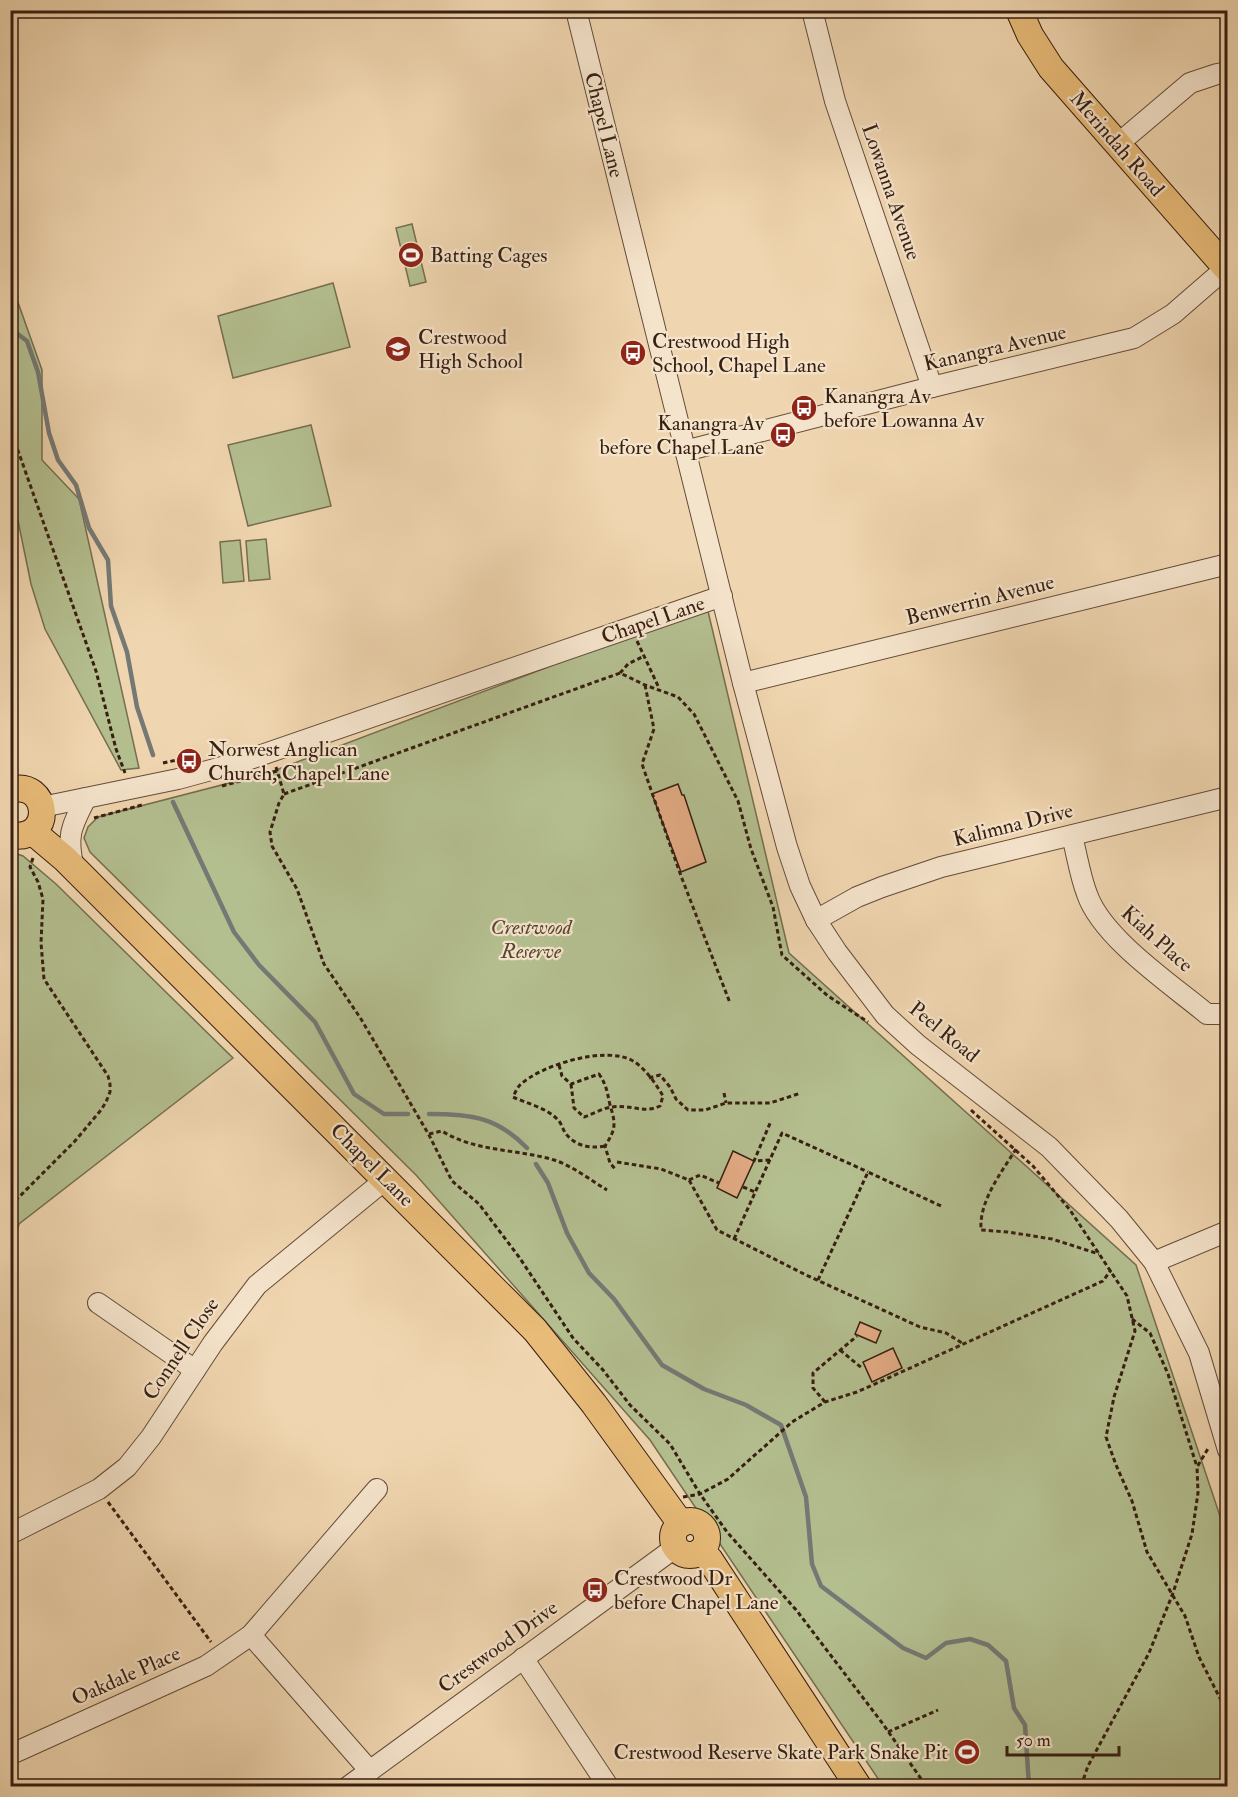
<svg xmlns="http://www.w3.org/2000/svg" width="1238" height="1797" viewBox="0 0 1238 1797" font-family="'IM FELL Double Pica',serif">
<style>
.green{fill:#b4bf90;stroke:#756e50;stroke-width:1.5}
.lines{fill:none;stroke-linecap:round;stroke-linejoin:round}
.stream{stroke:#757975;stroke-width:4.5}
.building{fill:#e3ac85;stroke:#361e11;stroke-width:1.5}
.minor-casing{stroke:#644c39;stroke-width:22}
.major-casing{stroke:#361e11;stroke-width:28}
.path{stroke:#361e11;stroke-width:3;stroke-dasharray:4.5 3;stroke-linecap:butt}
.minor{stroke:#f5e4cc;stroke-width:20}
.major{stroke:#e8bb78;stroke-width:26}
.labels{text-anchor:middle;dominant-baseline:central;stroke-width:4.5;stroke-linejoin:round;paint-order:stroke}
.street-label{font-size:21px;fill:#361e11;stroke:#f5e4cc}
.poi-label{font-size:21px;fill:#361e11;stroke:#f5e4cc;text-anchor:start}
.park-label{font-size:21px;font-style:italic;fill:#564631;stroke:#f5e4cc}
</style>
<rect width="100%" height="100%" fill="#f0d6b0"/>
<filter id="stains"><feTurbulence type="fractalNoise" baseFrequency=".00333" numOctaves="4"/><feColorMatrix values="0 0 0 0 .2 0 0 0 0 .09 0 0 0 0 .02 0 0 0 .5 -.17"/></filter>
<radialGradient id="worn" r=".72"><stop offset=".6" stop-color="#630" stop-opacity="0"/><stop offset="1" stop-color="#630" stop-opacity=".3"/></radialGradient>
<!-- green -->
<g class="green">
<polygon points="412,224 426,282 410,286 396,228"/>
<polygon points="10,280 42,370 42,460 79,499 139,768 121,770 45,629 31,584 14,501 11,490"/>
<polygon points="333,283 350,347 233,378 218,316"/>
<polygon points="311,425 331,506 248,526 228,445"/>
<polygon points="266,539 270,579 249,581 246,541"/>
<polygon points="240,540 244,581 223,583 220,542"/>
<polygon points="707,607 789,953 1136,1265 1227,1537 1227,1786 883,1786 650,1440 416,1175 90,852 84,838 88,827 98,817 268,773"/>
<polygon points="11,852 23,856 56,884 233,1058 19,1224 11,1254"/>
</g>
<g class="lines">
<!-- stream -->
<g class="stream">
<polyline points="10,332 15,332 27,341 38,372 49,433 58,460 76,485 89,528 108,560 111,606 127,652 137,707 153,755"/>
<polyline points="173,802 234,932 259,965 315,1022 354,1094 384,1114 408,1114"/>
<path d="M429 1114C471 1114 497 1117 527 1148"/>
<polyline points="536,1164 548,1183 567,1233 589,1273 614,1299 662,1365 704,1389 746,1405 781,1425 806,1497 812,1564 821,1586 903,1648 926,1658 946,1643 970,1639 988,1645 1006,1661 1014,1708 1025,1725 1029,1786"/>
</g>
</g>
<!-- building -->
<g class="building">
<polygon points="678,784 682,795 684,795 706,862 681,872 652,794"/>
<polygon points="733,1151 754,1161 737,1198 717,1188"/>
<polygon points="860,1322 881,1331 876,1343 855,1334"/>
<polygon points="893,1348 902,1368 872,1382 863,1362"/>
</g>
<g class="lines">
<!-- minor casing -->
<g class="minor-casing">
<g id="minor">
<polyline points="576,10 743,683 787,847 800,886 816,920 837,952 885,1015 918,1045 1049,1147 1119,1219 1154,1262 1199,1353 1228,1450"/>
<polyline points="812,10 835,101 932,387"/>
<polyline points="1118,144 1190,83 1217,74 1228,72"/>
<polyline points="685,451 932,387 1134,338 1173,314 1226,268"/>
<polyline points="743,683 1228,564"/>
<polyline points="42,807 178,779 244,761 722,596"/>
<path d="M1072 836C1077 855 1080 876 1087 894 1102 938 1171 984 1207 1014H1228"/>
<path d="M74 869C66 836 71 827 86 798"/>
<polyline points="816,920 857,897 882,887 941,867 1228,797"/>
<polyline points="1154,1262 1228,1231"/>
<polyline points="98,1303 195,1370"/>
<polyline points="10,1534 99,1489 127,1467 151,1437 213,1343 257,1285 386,1179"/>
<polyline points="251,1635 370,1771"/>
<polyline points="523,1658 608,1786"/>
<polyline points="16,1752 206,1666 251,1635 377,1489"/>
<polyline points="349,1786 676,1547"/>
</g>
</g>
<!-- major casing -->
<g class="major-casing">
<g id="major">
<polyline points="1019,10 1030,35 1051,68 1228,270"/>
<path d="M10 790C49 778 56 843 10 835"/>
<polyline points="33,832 65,859 535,1330 594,1404 681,1524"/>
<circle cx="690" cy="1538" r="17"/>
<polyline points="701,1551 710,1560 858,1786"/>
</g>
</g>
<!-- path -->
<g class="path">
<polyline points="10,428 96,671 116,749 125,773"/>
<polyline points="637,641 659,688"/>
<polyline points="620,673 628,664 644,656"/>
<polyline points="645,685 654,729 642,764 681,876 730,1003"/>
<polyline points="163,763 186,758"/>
<polyline points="276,767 284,794 279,803 270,832 272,846 297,889 324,964 361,1019 429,1135 452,1181 479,1204 519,1257 573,1338 603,1370 630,1405 670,1444 700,1494 727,1532 797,1611 883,1724 926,1786"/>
<polyline points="222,786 277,771"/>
<polyline points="284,794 620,673 645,685 678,697 694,714 738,801 751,849 773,907 782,955 828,996 868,1022"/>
<polyline points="94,818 142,805"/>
<path d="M559 1065 562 1076 571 1084 599 1074C607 1086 607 1092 610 1105 616 1124 616 1129 605 1146L610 1163 616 1170"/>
<polyline points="649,1078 660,1075 670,1087 676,1099 688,1110 705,1110 726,1103 770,1103 801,1093"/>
<path d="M571 1084 574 1108 584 1117C593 1114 603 1108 612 1107 630 1104 644 1114 660 1106L663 1096C656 1084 645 1068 633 1061 606 1045 541 1065 520 1085 517 1088 515 1093 513 1097 528 1104 548 1108 559 1121 562 1125 563 1130 566 1134 576 1146 590 1149 605 1146"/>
<polyline points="724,1093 726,1103"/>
<polyline points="971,1110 1033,1166 1070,1210 1127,1296 1135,1331 1114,1397 1106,1437 1116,1465 1132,1501 1147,1552 1185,1616 1199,1657 1228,1714"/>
<path d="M429 1134 442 1131C475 1152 518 1149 554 1160 573 1166 590 1180 607 1190"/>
<path d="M1016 1149C1001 1173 979 1201 981 1230L1008 1232 1052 1239 1099 1254"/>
<polyline points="770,1160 754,1161 771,1121"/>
<polyline points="617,1162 661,1169 689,1180 717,1230 806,1275 920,1327 946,1333 962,1343"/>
<polyline points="689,1180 700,1175 719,1183"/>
<polyline points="743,1187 755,1192"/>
<polyline points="10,1206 75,1141 101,1110 106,1102 110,1092 110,1084 108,1076 44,979 41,943 43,899 38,882 30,867 33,858"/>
<polyline points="734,1239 782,1133 868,1172"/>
<polyline points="818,1280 868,1172 941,1206"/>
<polyline points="1132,1319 1150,1333 1168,1374 1197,1467"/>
<polyline points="840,1350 863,1369"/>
<polyline points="825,1402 813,1388 813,1373 857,1336"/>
<polyline points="683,1497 700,1494 728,1479 792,1422 825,1402 857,1392 1103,1281 1111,1270"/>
<polyline points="108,1502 211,1642"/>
<polyline points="888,1732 938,1710"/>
<polyline points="1081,1786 1088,1766 1149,1653 1173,1593 1192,1534 1198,1493 1197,1467 1209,1447"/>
</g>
<!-- minor -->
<use href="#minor" class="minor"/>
<!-- major -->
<use href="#major" class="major"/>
</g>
<!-- icons -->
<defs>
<g id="stadium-disc" transform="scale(1.35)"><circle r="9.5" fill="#8f2418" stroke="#f5e4cc"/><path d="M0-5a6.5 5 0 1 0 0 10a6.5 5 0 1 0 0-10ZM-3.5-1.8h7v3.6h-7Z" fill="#fff"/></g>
<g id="school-disc" transform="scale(1.35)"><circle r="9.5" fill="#8f2418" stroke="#f5e4cc"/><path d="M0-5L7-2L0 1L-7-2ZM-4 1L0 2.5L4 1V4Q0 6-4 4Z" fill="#fff"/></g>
<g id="bus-disc" transform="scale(1.35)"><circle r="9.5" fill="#8f2418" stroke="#f5e4cc"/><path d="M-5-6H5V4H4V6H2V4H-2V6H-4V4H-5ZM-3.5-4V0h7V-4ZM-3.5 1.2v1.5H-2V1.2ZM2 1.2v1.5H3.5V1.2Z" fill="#fff"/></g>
</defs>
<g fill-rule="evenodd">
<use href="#stadium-disc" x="411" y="255"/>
<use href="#school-disc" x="398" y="349"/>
<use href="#bus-disc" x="633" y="353"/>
<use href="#bus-disc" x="804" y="408"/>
<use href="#bus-disc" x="783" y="435"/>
<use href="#bus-disc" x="189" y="761"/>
<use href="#bus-disc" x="595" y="1590"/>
<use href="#stadium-disc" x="967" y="1752"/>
</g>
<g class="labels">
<!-- street labels -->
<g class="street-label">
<text transform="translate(604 125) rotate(76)">Chapel Lane</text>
<text transform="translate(1117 144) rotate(49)">Merindah Road</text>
<text transform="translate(891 192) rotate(71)">Lowanna Avenue</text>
<text transform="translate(995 348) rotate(-13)">Kanangra Avenue</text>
<text transform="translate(980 600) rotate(-14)">Benwerrin Avenue</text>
<text transform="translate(653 620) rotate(-19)">Chapel Lane</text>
<text transform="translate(1013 825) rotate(-14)">Kalimna Drive</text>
<text transform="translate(1157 939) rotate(42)">Kiah Place</text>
<text transform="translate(944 1032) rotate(39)">Peel Road</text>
<text transform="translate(372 1165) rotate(45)">Chapel Lane</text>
<text transform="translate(181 1349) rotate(-56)">Connell Close</text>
<text transform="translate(498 1647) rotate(-36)">Crestwood Drive</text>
<text transform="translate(126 1676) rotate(-24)">Oakdale Place</text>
</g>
<!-- poi labels -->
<g class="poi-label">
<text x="430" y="255">Batting Cages</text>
<text x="418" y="337">Crestwood<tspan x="418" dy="24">High School</tspan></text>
<text x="652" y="341">Crestwood High<tspan x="652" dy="24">School, Chapel Lane</tspan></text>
<text x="824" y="396">Kanangra Av<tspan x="824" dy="24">before Lowanna Av</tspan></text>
<text x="764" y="423" text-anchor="end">Kanangra Av<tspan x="764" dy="24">before Chapel Lane</tspan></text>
<text x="208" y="749">Norwest Anglican<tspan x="208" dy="24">Church, Chapel Lane</tspan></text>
<text x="614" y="1578">Crestwood Dr<tspan x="614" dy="24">before Chapel Lane</tspan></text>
<text x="948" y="1752" text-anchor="end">Crestwood Reserve Skate Park Snake Pit</text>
</g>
<!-- park labels -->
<g class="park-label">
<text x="531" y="927">Crestwood<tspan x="531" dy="24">Reserve</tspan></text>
</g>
</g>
<!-- margin -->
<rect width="1238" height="1797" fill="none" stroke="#f0d6b0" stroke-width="36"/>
<rect x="12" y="12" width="1214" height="1773" fill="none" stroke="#361e11" stroke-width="3"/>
<rect x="18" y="18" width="1202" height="1761" fill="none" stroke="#361e11" stroke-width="1.5"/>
<!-- scale -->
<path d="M1007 1746v9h112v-9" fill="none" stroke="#361e11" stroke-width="3"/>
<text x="1016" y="1746" font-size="18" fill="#361e11" stroke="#f5e4cc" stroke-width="4.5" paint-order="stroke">50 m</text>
<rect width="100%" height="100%" filter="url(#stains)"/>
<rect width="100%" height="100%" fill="url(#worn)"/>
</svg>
